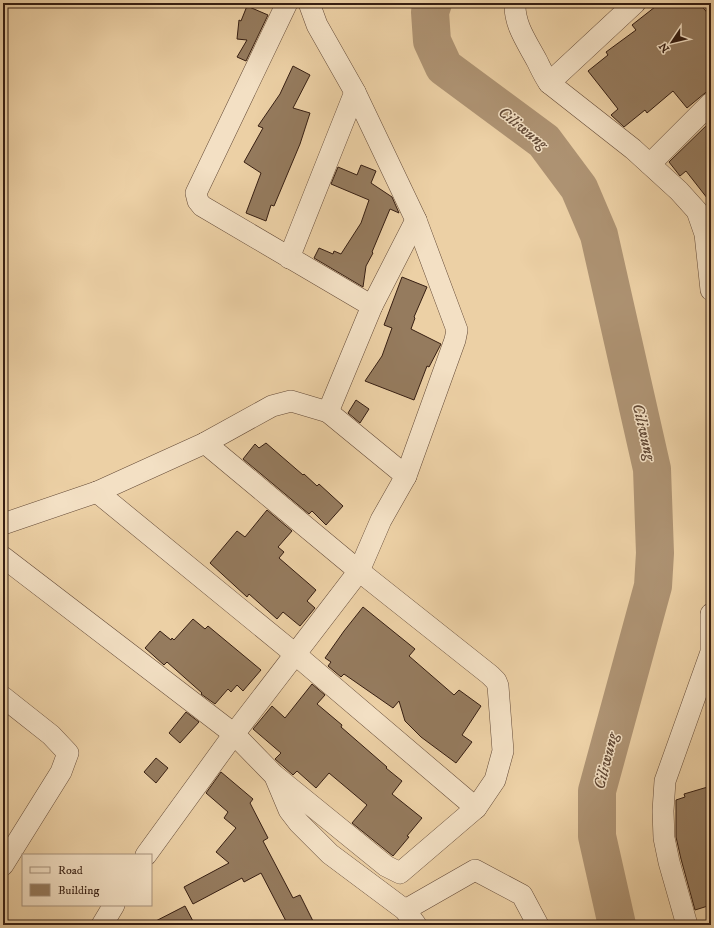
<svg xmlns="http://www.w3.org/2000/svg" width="714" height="928" viewBox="0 0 714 928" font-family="'IM FELL DW Pica',serif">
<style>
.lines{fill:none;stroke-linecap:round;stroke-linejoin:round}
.river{stroke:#ae9373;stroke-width:38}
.building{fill:#957b5e;stroke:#361e12}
.street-casing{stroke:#644a37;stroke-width:22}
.street{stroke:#f3e0c4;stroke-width:21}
.labels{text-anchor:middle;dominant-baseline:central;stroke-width:3;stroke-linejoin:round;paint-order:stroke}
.water-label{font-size:16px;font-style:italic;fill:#604734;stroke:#f3e0c4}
</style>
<rect width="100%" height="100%" fill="#ecd0a5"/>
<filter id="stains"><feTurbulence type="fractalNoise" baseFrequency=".005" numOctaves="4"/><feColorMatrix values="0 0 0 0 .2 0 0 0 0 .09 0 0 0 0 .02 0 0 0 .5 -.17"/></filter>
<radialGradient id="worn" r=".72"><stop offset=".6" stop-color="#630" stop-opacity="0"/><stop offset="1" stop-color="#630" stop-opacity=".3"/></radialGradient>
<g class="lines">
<!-- river -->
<polyline class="river" points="433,3 430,12 432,41 444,67 544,141 579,188 599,235 652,469 655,553 653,586 597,791 597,836 617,925"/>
</g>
<!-- building -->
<g class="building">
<polygon points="660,3 699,3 711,17 711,88 687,108 673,91 647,113 645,110 624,127 611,115 618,109 588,71 608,55 606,52 636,30 632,25"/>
<polygon points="247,6 268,15 246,61 237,57 247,40 237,39 239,20 241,21"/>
<polygon points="293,66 310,75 293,108 310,113 300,144 274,206 271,205 266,221 246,213 261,173 244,162 263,128 258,126 280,94"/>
<polygon points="711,121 711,203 686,171 680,176 669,162"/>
<polygon points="361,165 376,171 371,183 392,197 399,213 390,209 372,252 373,253 366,266 363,287 314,258 319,248 333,254 334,251 341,254 361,223 369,200 331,184 338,167 357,175"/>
<polygon points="402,277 427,287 414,317 415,318 411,329 441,344 429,367 427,366 414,400 365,381 382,356 392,328 384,325"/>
<polygon points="356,400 369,409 360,423 348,413"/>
<polygon points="266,443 303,475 304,474 317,486 319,484 343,506 326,525 312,511 309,514 243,459 255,444 259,448"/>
<polygon points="267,510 292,531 278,547 284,552 279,558 316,590 307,601 315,608 300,626 283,612 277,619 249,594 247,597 210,563 237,531 245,537"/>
<polygon points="363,607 415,649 409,656 454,695 459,690 481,706 462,735 472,742 456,763 421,737 405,721 399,701 393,708 344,674 341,677 328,666 331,662 325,658 344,631"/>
<polygon points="193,619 205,629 208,626 261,670 243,691 237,685 231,692 228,689 215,704 201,694 202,693 167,662 164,665 145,648 160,631 171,640 172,638 174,640"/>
<polygon points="312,684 325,695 317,704 342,725 341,727 387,767 386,768 402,781 392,794 422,818 407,836 409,837 393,856 352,823 367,805 329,773 316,788 297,771 293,775 275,759 281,753 253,729 272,706 285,718"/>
<polygon points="186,712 199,722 180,743 169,733"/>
<polygon points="156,758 168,768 156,783 144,772"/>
<polygon points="221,772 253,799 250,803 268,838 263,841 293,898 300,895 315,925 288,925 261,873 244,882 242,878 193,904 184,887 229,863 216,852 236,828 224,818 228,812 206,793"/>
<polygon points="711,786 711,905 695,910 681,859 676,837 676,800 685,797 684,794"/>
<polygon points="185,906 195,925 148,925"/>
</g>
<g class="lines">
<!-- street casing -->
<g class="street-casing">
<g id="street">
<polyline points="287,3 196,193 198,201 202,206 372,306"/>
<path d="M515 3C514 25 527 42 537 61 541 69 544 76 549 83L633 149 679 191 697 211 705 234 711 290"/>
<polyline points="549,83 635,3"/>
<polyline points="650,164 711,103"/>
<polyline points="289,258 355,92"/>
<polyline points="328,412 406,476"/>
<polyline points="97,492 295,654 476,808"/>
<polyline points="3,524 97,492 205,443 272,406 291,401 328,412 372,306 416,220"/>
<polyline points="3,557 234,734 274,775 386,866 400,873 476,808 495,780 503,751 498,686 496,681 490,675 359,571 205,443"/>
<polyline points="3,697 51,735 68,753 61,772 3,865"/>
<polyline points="276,779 289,810 299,823 330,854 405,910 416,925"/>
<polyline points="146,855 234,734 359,571 381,520 406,476 455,340 457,330 416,220 355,92 317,25 309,3"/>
<polyline points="405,910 475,870 522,895 538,925"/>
<polyline points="102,925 114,905"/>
<polyline points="687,925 669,862 664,838 663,811 665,781 711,652 711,614"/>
</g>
</g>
<!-- street -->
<use href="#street" class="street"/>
</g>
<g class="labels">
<!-- water labels -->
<g class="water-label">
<text transform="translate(523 128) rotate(39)">Ciliwung</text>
<text transform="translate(644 432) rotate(77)">Ciliwung</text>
<text transform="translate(606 761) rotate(-76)">Ciliwung</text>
</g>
</g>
<!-- margin -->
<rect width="714" height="928" fill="none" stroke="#ecd0a5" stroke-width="16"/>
<rect x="4" y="4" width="706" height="920" fill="none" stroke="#361e12" stroke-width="2"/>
<rect x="8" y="8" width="698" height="912" fill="none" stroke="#361e12"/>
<!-- legend -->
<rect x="22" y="854" width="130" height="52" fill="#f3e0c4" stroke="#a7927d"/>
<rect x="30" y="867" width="20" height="6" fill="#f3e0c4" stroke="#a7927d"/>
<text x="58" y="874" font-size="12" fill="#361e12">Road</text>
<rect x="30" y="884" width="20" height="12" fill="#957b5e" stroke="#a7927d"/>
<text x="58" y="894" font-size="12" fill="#361e12">Building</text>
<!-- north arrow -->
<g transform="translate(672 42) rotate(235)" stroke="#f3e0c4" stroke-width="3" paint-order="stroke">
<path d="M0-3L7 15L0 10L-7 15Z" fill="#361e12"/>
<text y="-6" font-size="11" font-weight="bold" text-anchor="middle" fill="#361e12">N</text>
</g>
<rect width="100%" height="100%" filter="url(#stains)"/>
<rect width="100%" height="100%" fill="url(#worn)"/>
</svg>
